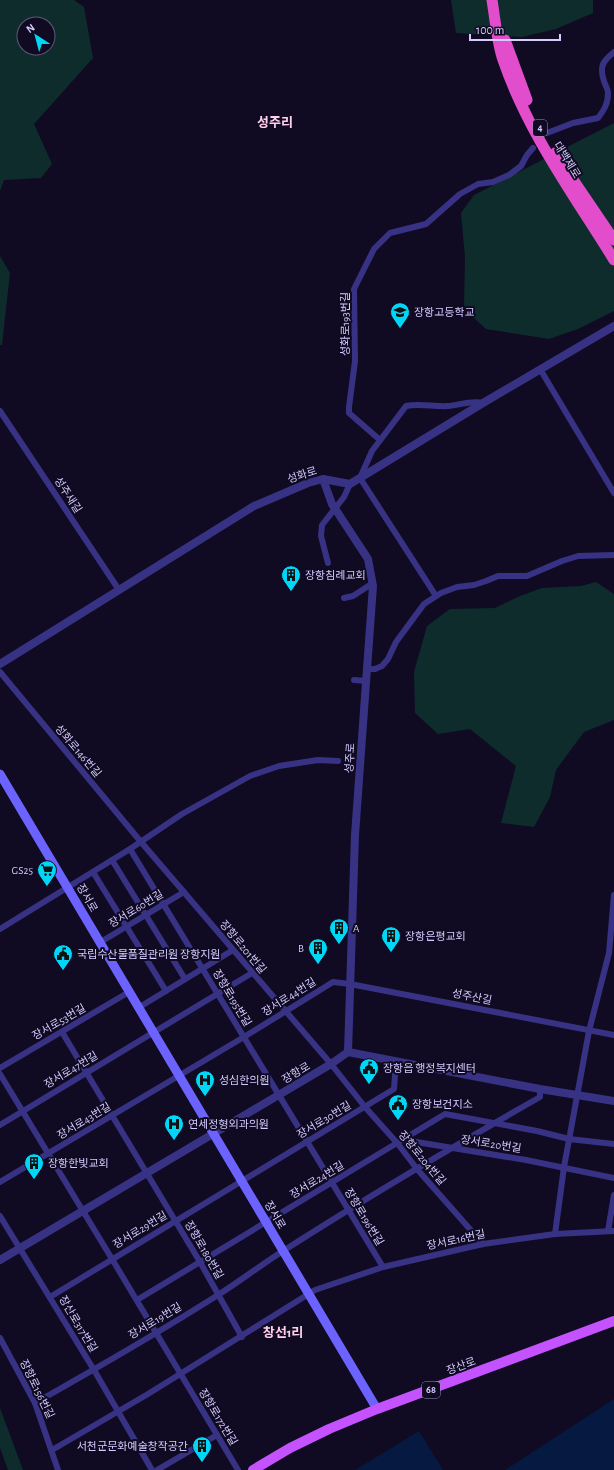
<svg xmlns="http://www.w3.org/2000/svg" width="614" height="1470" viewBox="0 0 614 1470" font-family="'Alegreya Sans','Noto Sans KR',sans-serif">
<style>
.green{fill:#0e2c2c;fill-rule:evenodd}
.water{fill:#051941}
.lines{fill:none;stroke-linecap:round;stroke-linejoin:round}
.minor{stroke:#383285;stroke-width:6}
.tertiary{stroke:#383285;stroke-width:8}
.secondary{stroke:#6c63ff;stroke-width:9}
.primary{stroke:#c453ff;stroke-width:10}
.trunk{stroke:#e24dcc;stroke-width:11}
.labels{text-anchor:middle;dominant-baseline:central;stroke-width:4;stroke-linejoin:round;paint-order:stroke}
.shield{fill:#100b22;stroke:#9992bd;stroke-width:1}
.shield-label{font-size:10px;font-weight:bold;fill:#d4ccff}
.street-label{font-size:11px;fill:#d4ccff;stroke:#100b22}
.poi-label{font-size:11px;fill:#d4ccff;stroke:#100b22;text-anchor:start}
.quarter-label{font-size:13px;font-weight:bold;fill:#ffceec;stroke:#100b22}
</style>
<rect width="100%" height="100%" fill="#100b22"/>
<!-- green -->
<g class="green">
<path d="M0 0H74L84 7 93 58 34 124 52 164 41 178 4 180 0 191ZM24 24H48V48H24Z"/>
<polygon points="451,0 593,0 593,13 556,29 522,37 456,33"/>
<polygon points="614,123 614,311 578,329 549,339 486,329 464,309 465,257 461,213 474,195"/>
<polygon points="0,256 10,273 2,345 0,345"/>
<polygon points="596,582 614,594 614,720 584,732 556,770 550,797 534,827 501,823 516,766 470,729 438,734 415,713 414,672 427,626 450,609 495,608 520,596 542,588 581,586"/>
<polygon points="0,1408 23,1470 8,1470 0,1448"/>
</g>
<!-- water -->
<g class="water">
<polygon points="614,1399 614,1470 505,1470"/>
<polygon points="419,1431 443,1470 355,1470"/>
</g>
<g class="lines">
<!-- minor -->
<g class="minor">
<path d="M547 133 573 123 598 118C604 110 608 104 608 93 608 89 605 85 604 81 599 66 603 61 614 52"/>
<polyline points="540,369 614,493"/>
<polyline points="0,411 119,590"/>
<polyline points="380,440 349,413 349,407 355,361 354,289 374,249 390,233 426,224 460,194 478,184 493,182 509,175 521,166 527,155 533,148"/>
<polyline points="328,563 321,536 322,525 344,497 350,484"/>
<path d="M436 596 360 478 372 451 406 406C420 403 434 407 448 406 460 405 470 400 483 403"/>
<polyline points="344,598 353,596 373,583"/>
<polyline points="368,669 375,669 382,666 388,659 396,642 424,604 441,593 457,587 474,585 486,581 498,576 527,576 562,561 578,556 614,555"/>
<polyline points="0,672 141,842 331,1064 365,1107 398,1144 417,1169 483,1244"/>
<polyline points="354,680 367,681"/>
<polyline points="130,849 383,1267"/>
<polyline points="112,860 185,979"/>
<polyline points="93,872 166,991"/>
<polyline points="0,929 130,849 182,814 250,776 279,766 318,760 338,761"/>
<polyline points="99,943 184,892"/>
<polyline points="138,1008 233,950"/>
<polyline points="62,1032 200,1262 242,1337"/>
<polyline points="0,1068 129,992"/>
<polyline points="0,1074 112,1259 238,1470"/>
<polyline points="0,1125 252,973"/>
<polyline points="404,1140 526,1160 614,1178"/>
<polyline points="0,1182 244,1037 333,982 350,984 614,1035"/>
<polyline points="0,1216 94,1370 152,1470"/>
<polyline points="608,1231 614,1195"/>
<polyline points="555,1234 564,1167 589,1031 609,953 614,895"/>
<polyline points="50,1297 394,1089 396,1061"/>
<polyline points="137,1300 445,1114 537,1131 569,1139 614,1144"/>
<polyline points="0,1338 35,1403 58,1470"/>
<path d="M35 1403C97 1368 158 1333 218 1295 240 1281 261 1265 283 1251 367 1197 454 1146 540 1097V1089"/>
<polyline points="52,1450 148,1394 315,1290 383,1267 483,1244 555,1234 614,1231"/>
<polyline points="157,1470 217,1435"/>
</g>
<!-- tertiary -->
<g class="tertiary">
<polyline points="323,479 332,504 368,559 373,586 355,835 348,1052"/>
<polyline points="0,664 254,506 308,483 323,479 350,484 483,403 614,326"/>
<polyline points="0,1260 331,1064 348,1052 540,1089 614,1101"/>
</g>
<!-- secondary -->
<polyline class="secondary" points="0,774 377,1409"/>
<!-- primary -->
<polyline class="primary" points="253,1470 290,1448 329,1429 377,1409 614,1321"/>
<!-- trunk -->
<g class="trunk">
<path d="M492 0C495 18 497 43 503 60 528 133 574 195 614 260"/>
<polyline points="505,40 527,100"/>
<polyline points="555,153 614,240"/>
</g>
</g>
<!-- icons -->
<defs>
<g id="school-pin" transform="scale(1)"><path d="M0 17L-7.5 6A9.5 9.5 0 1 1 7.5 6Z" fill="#00d7f7" stroke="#100b22"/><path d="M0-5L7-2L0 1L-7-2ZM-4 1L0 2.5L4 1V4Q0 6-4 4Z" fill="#111"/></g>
<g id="building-pin" transform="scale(1)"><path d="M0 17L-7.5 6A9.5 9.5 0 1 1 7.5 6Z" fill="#00d7f7" stroke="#100b22"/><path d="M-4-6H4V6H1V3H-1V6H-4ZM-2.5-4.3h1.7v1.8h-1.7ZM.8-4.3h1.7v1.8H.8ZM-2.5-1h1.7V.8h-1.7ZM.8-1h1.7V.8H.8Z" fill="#111"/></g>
<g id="supermarket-pin" transform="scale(1)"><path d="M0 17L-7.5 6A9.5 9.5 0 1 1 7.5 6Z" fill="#00d7f7" stroke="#100b22"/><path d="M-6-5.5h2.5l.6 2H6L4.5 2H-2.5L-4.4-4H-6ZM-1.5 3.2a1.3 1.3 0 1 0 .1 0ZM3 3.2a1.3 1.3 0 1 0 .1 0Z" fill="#111"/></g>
<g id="civic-pin" transform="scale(1)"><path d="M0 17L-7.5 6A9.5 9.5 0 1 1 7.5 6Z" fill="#00d7f7" stroke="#100b22"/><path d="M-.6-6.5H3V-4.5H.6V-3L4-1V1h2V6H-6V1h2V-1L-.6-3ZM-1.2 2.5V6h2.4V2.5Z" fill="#111"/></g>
<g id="hospital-pin" transform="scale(1)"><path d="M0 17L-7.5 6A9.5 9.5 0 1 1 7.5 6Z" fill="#00d7f7" stroke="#100b22"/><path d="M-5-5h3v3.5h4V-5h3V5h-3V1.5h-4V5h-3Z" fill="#111"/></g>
</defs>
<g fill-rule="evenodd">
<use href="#school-pin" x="400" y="312"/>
<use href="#building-pin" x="291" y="575"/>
<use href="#supermarket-pin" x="47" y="870"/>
<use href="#building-pin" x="339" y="928"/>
<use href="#building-pin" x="391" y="936"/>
<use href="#building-pin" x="318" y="948"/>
<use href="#civic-pin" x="63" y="954"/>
<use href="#civic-pin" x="369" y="1068"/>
<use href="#hospital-pin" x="205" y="1080"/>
<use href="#civic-pin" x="398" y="1104"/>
<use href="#hospital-pin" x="174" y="1124"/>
<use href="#building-pin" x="34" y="1163"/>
<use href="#building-pin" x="202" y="1446"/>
</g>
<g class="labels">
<!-- shield labels -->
<g class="shield">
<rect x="533" y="120" width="14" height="16" rx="3"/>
<rect x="422" y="1382" width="18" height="16" rx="3"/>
</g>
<g class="shield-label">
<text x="540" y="128">4</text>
<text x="431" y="1390">68</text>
</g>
<!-- street labels -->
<g class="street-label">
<text transform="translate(567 160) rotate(58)">대백제로</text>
<text transform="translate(345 324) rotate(-90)">성화로193번길</text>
<text transform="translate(302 475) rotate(-18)">성화로</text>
<text transform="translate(68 495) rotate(57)">성주새길</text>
<text transform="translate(78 751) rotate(50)">성화로146번길</text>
<text transform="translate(350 758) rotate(-86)">성주로</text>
<text transform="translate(87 898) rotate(60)">장서로</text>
<text transform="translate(136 909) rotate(-31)">장서로60번길</text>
<text transform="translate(243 947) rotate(50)">장항로201번길</text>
<text transform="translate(289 997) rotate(-32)">장서로44번길</text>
<text transform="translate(472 997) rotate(11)">성주산길</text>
<text transform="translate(232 998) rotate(59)">장항로195번길</text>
<text transform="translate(59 1022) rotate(-30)">장서로53번길</text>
<text transform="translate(71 1070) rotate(-31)">장서로47번길</text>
<text transform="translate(296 1073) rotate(-31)">장항로</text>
<text transform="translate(324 1120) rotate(-31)">장서로30번길</text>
<text transform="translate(84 1121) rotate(-31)">장서로43번길</text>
<text transform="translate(491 1144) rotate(9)">장서로20번길</text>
<text transform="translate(422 1158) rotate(50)">장항로204번길</text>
<text transform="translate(317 1180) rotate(-31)">장서로24번길</text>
<text transform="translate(275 1215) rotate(59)">장서로</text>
<text transform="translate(364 1217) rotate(59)">장항로196번길</text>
<text transform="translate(140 1230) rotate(-31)">장서로29번길</text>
<text transform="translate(456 1240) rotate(-12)">장서로16번길</text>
<text transform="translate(204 1250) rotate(60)">장항로180번길</text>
<text transform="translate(155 1321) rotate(-31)">장서로19번길</text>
<text transform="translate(78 1324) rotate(59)">장산로317번길</text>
<text transform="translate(461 1366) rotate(-20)">장산로</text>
<text transform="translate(37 1389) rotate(64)">장항로156번길</text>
<text transform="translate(218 1417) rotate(59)">장항로172번길</text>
</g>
<!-- poi labels -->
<g class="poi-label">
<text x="414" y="312">장항고등학교</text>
<text x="305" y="575">장항침례교회</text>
<text x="33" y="870" text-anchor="end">GS25</text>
<text x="353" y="928">A</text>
<text x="405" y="936">장항은평교회</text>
<text x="304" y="948" text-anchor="end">B</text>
<text x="77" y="954">국립수산물품질관리원 장항지원</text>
<text x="383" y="1068">장항읍 행정복지센터</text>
<text x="219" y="1080">성심한의원</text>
<text x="412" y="1104">장항보건지소</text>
<text x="188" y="1124">연세정형외과의원</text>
<text x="48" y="1163">장항한빛교회</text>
<text x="188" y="1446" text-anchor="end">서천군문화예술창작공간</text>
</g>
<!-- quarter labels -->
<g class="quarter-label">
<text x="275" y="123">성주리</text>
<text x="283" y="1333">창선1리</text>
</g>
</g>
<!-- north arrow -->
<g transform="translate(36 36) rotate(324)"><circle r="19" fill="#100b22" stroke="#5e587a"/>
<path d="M0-3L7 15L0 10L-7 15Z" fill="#00d7f7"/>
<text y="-6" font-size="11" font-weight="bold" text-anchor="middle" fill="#d4ccff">N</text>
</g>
<!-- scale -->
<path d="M470 34v6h90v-6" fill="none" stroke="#d4ccff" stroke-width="2"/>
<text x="476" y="34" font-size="12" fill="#d4ccff" stroke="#100b22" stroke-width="3" paint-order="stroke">100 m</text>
</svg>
